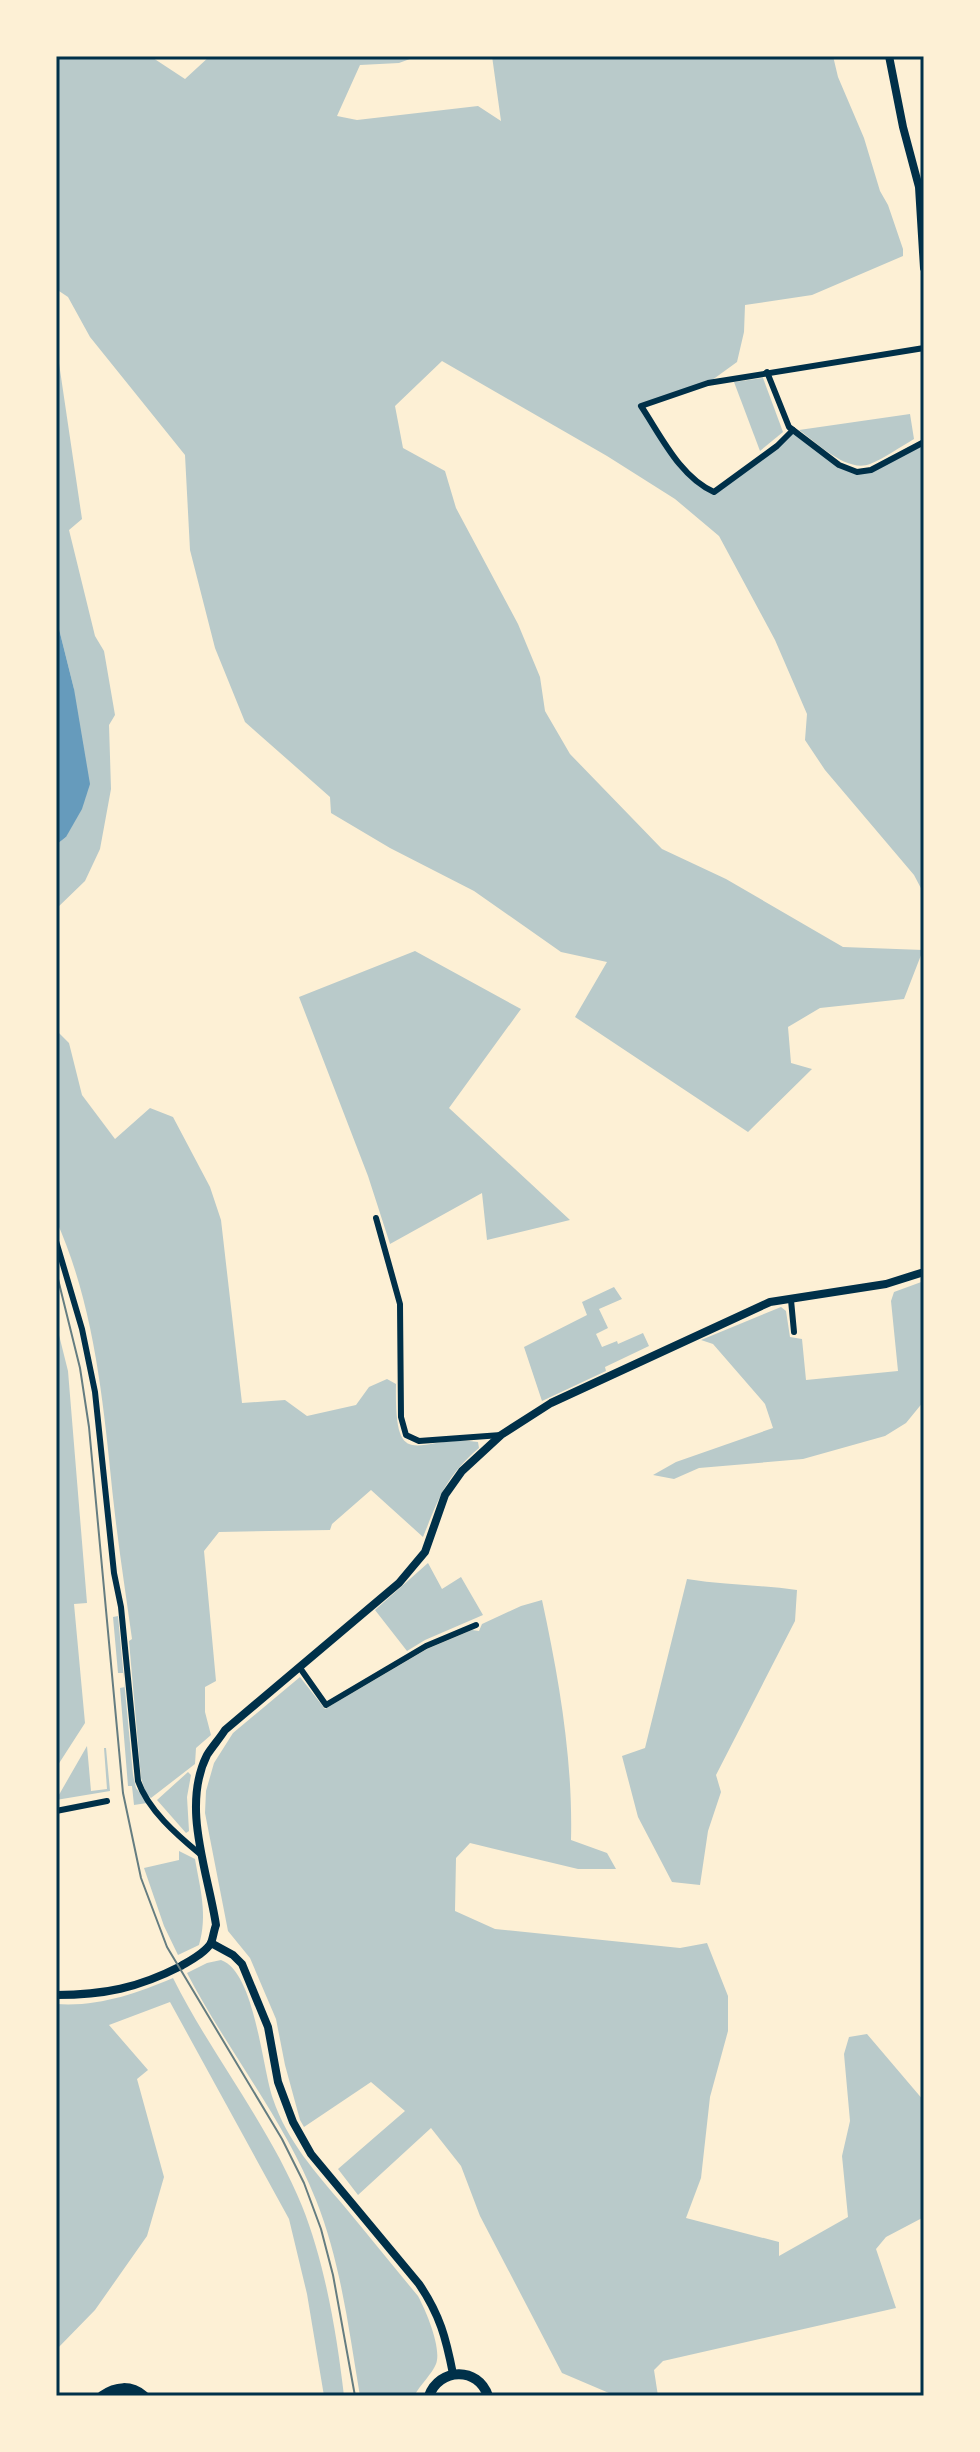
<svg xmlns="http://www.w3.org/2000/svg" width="980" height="2452" viewBox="0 0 980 2452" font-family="'Crimson Pro',serif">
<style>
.green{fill:#b9caca}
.water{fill:#669bbc}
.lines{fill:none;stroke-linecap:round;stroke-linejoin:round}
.minor{stroke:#003049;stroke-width:6}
.tertiary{stroke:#003049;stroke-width:8}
.primary{stroke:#003049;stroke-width:10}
.tram{stroke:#657d81;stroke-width:2}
.neatline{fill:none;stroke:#003049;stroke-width:3}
</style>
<rect width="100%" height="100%" fill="#fdf0d5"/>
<!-- green -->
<g class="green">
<path d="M56 56H150L185 79 210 56H418L399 63 360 65 337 116 357 120 478 106 501 121 492 56H833L838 77 864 138 880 191 888 205 903 249V256L812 295 745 305 744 332 737 362 708 383 642 406 679 464 714 492 793 430C809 442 839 471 858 472 876 473 907 453 924 445V894L914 875 825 770 805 740 807 714 775 640 719 536 675 499 607 456 442 361 395 406 403 448 445 471 456 508 518 624 540 677 545 711 570 754 662 849 726 879 843 947 923 950 904 999 820 1008 788 1027 791 1063 812 1069 748 1132 575 1017 607 962 561 952 474 891 390 848 331 813 330 797 245 722 215 648 190 550 185 455 90 337 68 297 56 289Z"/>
<polygon points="56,343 82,519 69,530 95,636 104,651 115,715 109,725 111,789 100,849 85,881 56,909 56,845 66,837 74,689 56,617"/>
<polygon points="763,378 783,432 760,451 734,382"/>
<path d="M910 414 914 439C900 447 885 458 870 464 847 473 817 443 799 430Z"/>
<polygon points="415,951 521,1009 449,1108 570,1220 487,1240 482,1193 390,1244 368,1176 299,997"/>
<path d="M56 1030 69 1043 82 1095 115 1139 150 1108 173 1117 210 1187 221 1220 242 1403 285 1400 307 1416 356 1405 369 1387 387 1379 396 1384C394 1479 419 1433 478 1442L479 1448C445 1477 439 1498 423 1537L371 1490 332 1524 330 1530 219 1532 204 1551 216 1681 205 1687V1712L211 1735 196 1748 195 1764 151 1798 146 1793 141 1778 129 1641 132 1639C126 1595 119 1551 114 1506 104 1410 96 1309 56 1220Z"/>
<polygon points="924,1281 924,1401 906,1423 885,1436 803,1459 699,1468 674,1479 653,1475 676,1462 773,1428 765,1404 713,1344 701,1340 781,1307 786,1311 790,1337 802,1339 806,1380 898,1371 891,1301 894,1292"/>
<polygon points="614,1287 622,1299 599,1309 608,1328 596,1334 602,1347 617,1341 618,1344 643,1333 649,1346 605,1367 606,1371 542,1401 524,1347 587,1315 582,1302"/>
<polygon points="56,1323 68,1371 87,1603 74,1604 85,1723 56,1768"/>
<polygon points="428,1563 442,1589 461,1577 483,1615 425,1640 407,1651 375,1610"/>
<path d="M687 1579C724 1585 761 1585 797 1590L795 1621 716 1775 721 1792 708 1831 700 1885 672 1882 638 1817 622 1756 645 1748Z"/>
<path d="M542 1600C559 1679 573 1759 571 1840L607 1853 616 1869H578L470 1843 456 1858 455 1911 495 1929 680 1948 707 1943 728 1996V2031L710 2097 701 2178 686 2218 779 2242V2256L848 2217 842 2156 850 2121 844 2054 849 2037 867 2034 924 2101V2217L886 2237 876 2249 896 2308 663 2361 654 2370 658 2396H616L562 2373 480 2216 461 2166 431 2128 358 2195 338 2169 405 2111 371 2082 304 2127 300 2120 285 2065 276 2019 250 1958 228 1931 205 1813 206 1791 214 1763 233 1733 300 1677 325 1709 427 1649 472 1630 479 1631 482 1624 521 1606Z"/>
<polygon points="118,1616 133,1775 136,1788 147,1803 134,1805 132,1786 128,1786 120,1688 125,1687 123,1673 118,1673 113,1617"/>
<polygon points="87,1746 91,1791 107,1789 104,1748 106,1748 110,1791 56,1800"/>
<polygon points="188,1772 191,1775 187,1797 189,1831 186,1833 157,1800"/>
<path d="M179 1851 195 1859C200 1888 208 1915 199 1945L178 1955 164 1926 144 1868 179 1860Z"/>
<path d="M221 1960C255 1972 262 2068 273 2099 287 2141 316 2173 344 2206 369 2236 393 2266 418 2296 426 2311 442 2348 436 2364 432 2374 420 2385 414 2396H360C349 2331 341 2263 316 2200 284 2119 227 2050 187 1973L207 1963Z"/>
<path d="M173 1978C212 2056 269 2125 302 2206 325 2263 337 2335 344 2396H324L307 2294 289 2219 170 2002 109 2025 148 2070 137 2079 164 2177 147 2236 95 2310 56 2350V2004C98 2007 135 1994 173 1978Z"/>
</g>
<!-- water -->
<polygon class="water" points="56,617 74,689 90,784 82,809 66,837 56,845"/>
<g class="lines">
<!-- minor -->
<g class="minor">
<polyline points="767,372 789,427 839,465 857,472 871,470 924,442"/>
<path d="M793 430 777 446 714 492C680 477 661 436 641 406L708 383 924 348"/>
<polyline points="376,1218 400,1304 401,1417 406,1435 419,1441 501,1435"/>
<path d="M56 1241 82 1329 95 1392 114 1573 121 1607 138 1781C148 1810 177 1835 200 1854"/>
<polyline points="791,1300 794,1332"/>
<polyline points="300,1668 326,1705 426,1646 476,1625"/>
<polyline points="56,1811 107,1801"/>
</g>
<!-- tertiary -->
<g class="tertiary">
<polyline points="889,56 903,127 919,187 924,268"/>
<path d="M211 1943 233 1955 242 1964 268 2027 278 2082 293 2122 311 2154 419 2284C440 2315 446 2338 453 2374"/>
<path d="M56 1995C104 1995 138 1988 181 1966 191 1960 205 1953 211 1943 213 1938 214 1930 216 1925 208 1872 181 1807 207 1755 212 1747 220 1738 225 1730L399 1583 425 1552 445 1495 462 1471 501 1435 551 1403 770 1302 886 1284 924 1272"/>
</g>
<!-- primary -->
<g class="primary">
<path d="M102 2396C116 2386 131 2385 144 2396"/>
<path d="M429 2396C439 2368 478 2366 488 2396"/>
</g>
<!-- tram -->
<polyline class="tram" points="56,1271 80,1368 89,1427 123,1793 141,1878 167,1947 282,2139 304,2183 321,2229 333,2275 355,2396"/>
</g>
<!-- border -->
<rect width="980" height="2452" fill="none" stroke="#fdf0d5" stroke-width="116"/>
<rect x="58" y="58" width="864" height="2336" class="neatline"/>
</svg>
